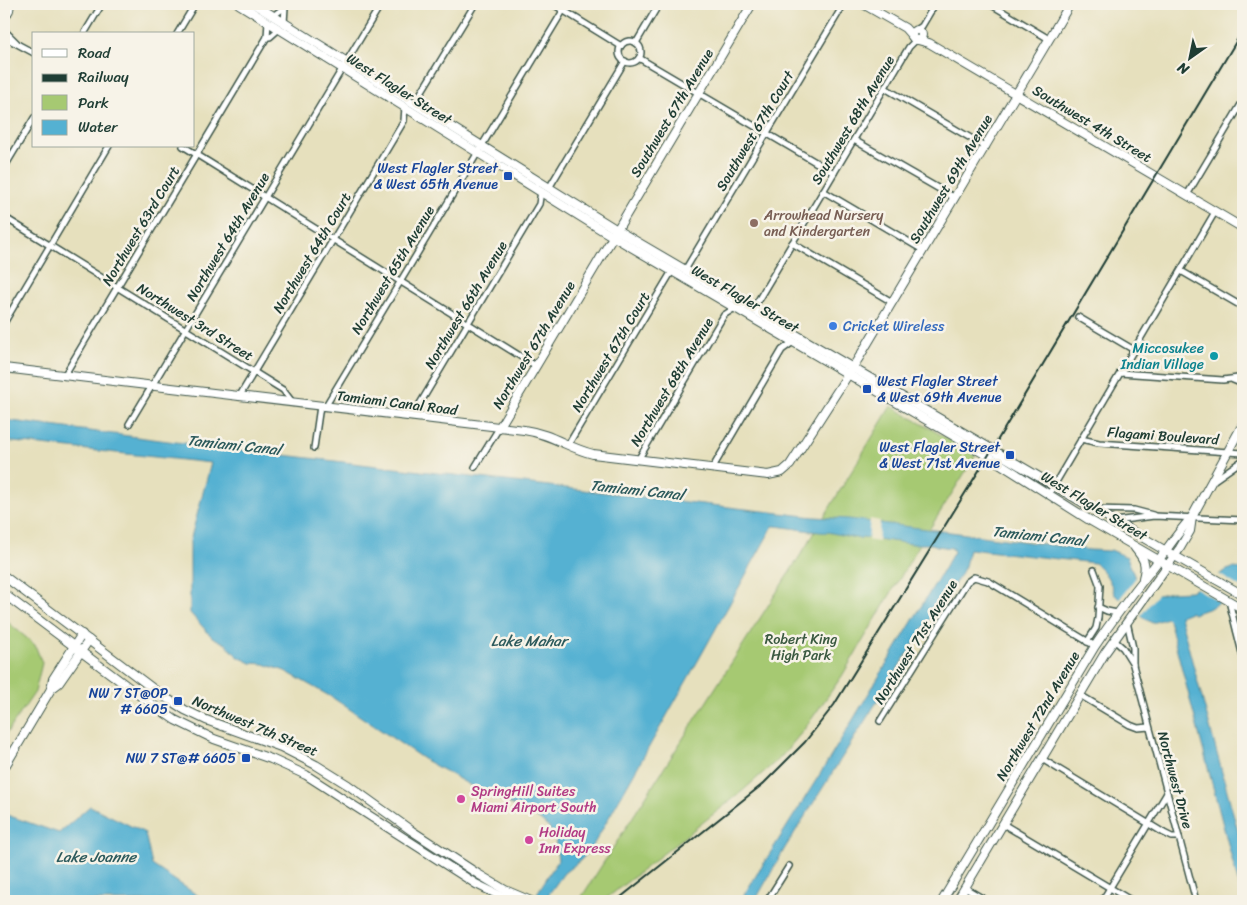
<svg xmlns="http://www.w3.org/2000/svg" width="1247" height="905" viewBox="0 0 1247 905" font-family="Sriracha,sans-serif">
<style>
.green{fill:#a6c972;stroke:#628353}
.water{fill:#54b1d2;stroke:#3a7783}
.pier{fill:#e6e0bd}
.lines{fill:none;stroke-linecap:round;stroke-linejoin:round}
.street-casing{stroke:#3d5549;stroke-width:8}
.secondary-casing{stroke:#3d5549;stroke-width:10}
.street{stroke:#fff;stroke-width:5}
.secondary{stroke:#fff;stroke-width:8}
.rail{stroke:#1f3d34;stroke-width:2}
.transit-dot{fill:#1a4fb4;stroke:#f7f3e8;stroke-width:2}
.education-dot{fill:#8d6e63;stroke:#f7f3e8;stroke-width:2}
.shop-dot{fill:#3f7fe0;stroke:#f7f3e8;stroke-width:2}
.culture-dot{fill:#0f9aa8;stroke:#f7f3e8;stroke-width:2}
.hotel-dot{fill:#d1479c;stroke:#f7f3e8;stroke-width:2}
.labels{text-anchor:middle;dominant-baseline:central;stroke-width:5;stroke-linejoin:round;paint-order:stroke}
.street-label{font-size:14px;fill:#1f3d34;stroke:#f7f3e8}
.transit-label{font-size:14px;fill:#164399;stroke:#f7f3e8;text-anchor:end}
.education-label{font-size:14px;fill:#785e54;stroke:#f7f3e8;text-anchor:start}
.shop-label{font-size:14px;fill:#366cbe;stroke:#f7f3e8;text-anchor:start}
.culture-label{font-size:14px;fill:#0d838f;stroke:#f7f3e8;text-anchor:end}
.park-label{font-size:14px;fill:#3a5940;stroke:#f7f3e8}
.hotel-label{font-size:14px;fill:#b23c85;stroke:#f7f3e8;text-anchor:start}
.water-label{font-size:15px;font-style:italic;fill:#2c5a5c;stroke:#f7f3e8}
</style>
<rect width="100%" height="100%" fill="#f7f3e8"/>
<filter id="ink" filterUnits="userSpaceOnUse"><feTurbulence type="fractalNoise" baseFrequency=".02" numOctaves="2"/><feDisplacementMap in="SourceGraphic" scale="10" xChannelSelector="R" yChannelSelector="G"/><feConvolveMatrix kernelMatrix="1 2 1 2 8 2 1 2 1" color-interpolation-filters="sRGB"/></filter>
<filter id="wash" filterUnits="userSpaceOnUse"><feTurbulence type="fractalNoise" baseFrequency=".0096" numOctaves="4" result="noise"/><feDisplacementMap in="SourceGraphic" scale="20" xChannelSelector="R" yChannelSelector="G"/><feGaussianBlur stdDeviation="1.12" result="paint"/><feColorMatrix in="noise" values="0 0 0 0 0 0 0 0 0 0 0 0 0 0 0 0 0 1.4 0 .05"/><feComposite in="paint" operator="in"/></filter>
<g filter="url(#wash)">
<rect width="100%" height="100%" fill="#e6e0bd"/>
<!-- green -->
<g class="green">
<polygon points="891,406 976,455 917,549 842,676 803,731 781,757 739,794 603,901 579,901 812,537"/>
<polygon points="4,619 35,645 42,663 35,692 4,737"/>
</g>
<!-- water -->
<g class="water">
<path d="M4 420 215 447 814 517 849 519 1090 550 1109 551 1111 550 1127 557 1135 578 1147 589 1158 595 1171 592 1191 591 1227 570 1233 568 1243 569V589L1210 608 1193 614 1190 612 1180 616 1243 850V901L1169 620 1167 618 1152 623 1132 610 1114 594C1112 583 1104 569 1094 563L969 549 965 566 960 576 924 627 785 848 755 901H740L825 766 954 552 952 548 937 546 932 544H912L862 537 860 539 827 532C823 534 783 526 773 526L699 659 591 849 581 860 564 873 546 898 536 895 558 860 555 837 549 828 540 820 517 807 484 793 425 760 333 698 285 671 264 664 251 663 237 656 226 644 212 637 190 613V541L211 463 4 441Z"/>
<polygon points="90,806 145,833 152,865 206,901 4,901 4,814 59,833"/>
</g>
<!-- pier -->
<g class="pier">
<polygon points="870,519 880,521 878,542 868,540"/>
<polygon points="1217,573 1243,589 1243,592 1224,604 1194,587"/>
<polygon points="1137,576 1148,587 1159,592 1139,618 1118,601"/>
</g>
</g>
<g filter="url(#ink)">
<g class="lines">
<!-- street casing -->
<g class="street-casing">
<g id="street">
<polyline points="553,4 621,46"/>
<polyline points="990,4 1049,39"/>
<polyline points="273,16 285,7"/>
<polyline points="284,23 285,7 287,4"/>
<polyline points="4,30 17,43"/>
<polyline points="916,30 922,26 935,4"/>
<polyline points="84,34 102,4"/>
<polyline points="177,34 195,4"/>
<polyline points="4,37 34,53"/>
<polyline points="267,37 270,37 279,29"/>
<circle cx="630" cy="52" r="11"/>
<polyline points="636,43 659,4"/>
<polyline points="639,58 834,173"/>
<polyline points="885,88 986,147"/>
<polyline points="414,104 475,4"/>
<polyline points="854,140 955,198"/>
<polyline points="183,146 536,366"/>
<polyline points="4,168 34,118"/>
<polyline points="549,188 625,61"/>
<polyline points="823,191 923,250"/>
<polyline points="1187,195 1243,101"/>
<polyline points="4,217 283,390 293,403"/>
<polyline points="792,243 892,302"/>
<polyline points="685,270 844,4"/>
<polyline points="1181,271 1243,307"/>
<polyline points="753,309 909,47 916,40"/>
<polyline points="1078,317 1134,350"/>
<polyline points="4,323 109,146"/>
<polyline points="1120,373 1223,380 1238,378 1243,379"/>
<polyline points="64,376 267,37 268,22"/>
<polyline points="1233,380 1243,384"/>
<polyline points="239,397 404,121 405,107"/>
<polyline points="325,407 567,4"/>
<polyline points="412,417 539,204 541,191"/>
<polyline points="129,424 381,4"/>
<polyline points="1081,439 1099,443 1243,453"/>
<polyline points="568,445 672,271"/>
<polyline points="314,448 320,406"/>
<polyline points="638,460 724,315 735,308"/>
<polyline points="475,467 499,428"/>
<polyline points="712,469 782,350 793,342"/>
<polyline points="1213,481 1243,460"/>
<polyline points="1049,494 1215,212"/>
<polyline points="1095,509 1134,510 1153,515"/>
<polyline points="1115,521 1154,516 1243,520"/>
<polyline points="1229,601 1243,657"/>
<polyline points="1098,607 1107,611 1117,613"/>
<polyline points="1127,622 1133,648 1133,665 1196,901"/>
<polyline points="1237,631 1243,618"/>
<polyline points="1114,640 1123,648 1133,664"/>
<polyline points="1087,642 1096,628 1098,618 1100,586 1094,570"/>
<polyline points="1080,695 1130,725 1138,728 1149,727"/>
<polyline points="880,721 967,582 974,577 988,581 1095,646"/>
<polyline points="1042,759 1164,833 1172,837 1179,837"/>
<polyline points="1003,824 1132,901"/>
<polyline points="965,888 987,901"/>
<polyline points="767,901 789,866"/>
<polyline points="1102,901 1167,793"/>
</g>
</g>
<!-- secondary casing -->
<g class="secondary-casing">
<g id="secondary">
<polyline points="239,4 602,230 988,456 1091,521 1243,609"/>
<polyline points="254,4 617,230 1159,547 1243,595"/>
<polyline points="863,4 905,28 912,36"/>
<polyline points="4,19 9,10 10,4"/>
<circle cx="917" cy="35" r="5"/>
<polyline points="918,40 929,43 1243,228"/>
<path d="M4 368 524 430C552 434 568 448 593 454L768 475 782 472 790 465 860 356 1070 4"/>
<polyline points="499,428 752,4"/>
<path d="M1135 548C1144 559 1147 564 1143 578"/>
<polyline points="4,576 160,694 185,710 206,720 281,747 316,765 348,785 412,831 478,874 505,890 531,901"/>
<polyline points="4,594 143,698 175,720 214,739 271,759 306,775 476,884 511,901"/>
<polyline points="51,689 59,683 89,640"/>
<polyline points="4,768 51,689 53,679 82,634"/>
<path d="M942 901 1095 646C1113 619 1132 594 1152 569 1166 551 1177 533 1192 517"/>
<polyline points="957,901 1105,653 1180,548 1190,531 1192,517 1243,424"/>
</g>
</g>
<!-- street -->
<use href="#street" class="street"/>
<!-- secondary -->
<use href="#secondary" class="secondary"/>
<!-- rail -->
<polyline class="rail" points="616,901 763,784 805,742 834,705 988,456 1243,30"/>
</g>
</g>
<!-- markers -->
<g class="transit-dot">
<rect x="503" y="171" width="10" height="10" rx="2.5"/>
<rect x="862" y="384" width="10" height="10" rx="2.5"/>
<rect x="1005" y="450" width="10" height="10" rx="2.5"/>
<rect x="173" y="696" width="10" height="10" rx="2.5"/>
<rect x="241" y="753" width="10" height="10" rx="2.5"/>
</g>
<circle class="education-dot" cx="754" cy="223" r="5"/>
<circle class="shop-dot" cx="833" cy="326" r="5"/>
<circle class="culture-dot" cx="1214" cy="356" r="5"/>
<g class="hotel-dot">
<circle cx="461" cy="799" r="5"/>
<circle cx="529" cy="840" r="5"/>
</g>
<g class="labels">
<!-- street labels -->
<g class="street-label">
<text transform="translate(399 89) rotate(32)">West Flagler Street</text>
<text transform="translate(672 113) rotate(-59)">Southwest 67th Avenue</text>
<text transform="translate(853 120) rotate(-59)">Southwest 68th Avenue</text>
<text transform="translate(1092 124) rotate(31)">Southwest 4th Street</text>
<text transform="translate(755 131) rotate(-59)">Southwest 67th Court</text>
<text transform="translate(951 179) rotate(-59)">Southwest 69th Avenue</text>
<text transform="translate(141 226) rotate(-59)">Northwest 63rd Court</text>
<text transform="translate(228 237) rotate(-59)">Northwest 64th Avenue</text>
<text transform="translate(312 253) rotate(-59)">Northwest 64th Court</text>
<text transform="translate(393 270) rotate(-59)">Northwest 65th Avenue</text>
<text transform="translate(745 299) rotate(30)">West Flagler Street</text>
<text transform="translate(466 305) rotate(-59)">Northwest 66th Avenue</text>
<text transform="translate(195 322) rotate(32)">Northwest 3rd Street</text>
<text transform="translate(534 345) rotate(-59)">Northwest 67th Avenue</text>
<text transform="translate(611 352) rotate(-59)">Northwest 67th Court</text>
<text transform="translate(672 382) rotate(-59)">Northwest 68th Avenue</text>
<text transform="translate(397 403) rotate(7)">Tamiami Canal Road</text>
<text transform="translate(1163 436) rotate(4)">Flagami Boulevard</text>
<text transform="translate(1094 506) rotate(31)">West Flagler Street</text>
<text transform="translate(916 642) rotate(-58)">Northwest 71st Avenue</text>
<text transform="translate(1038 716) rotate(-59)">Northwest 72nd Avenue</text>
<text transform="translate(255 726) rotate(23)">Northwest 7th Street</text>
<text transform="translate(1175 780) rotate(75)">Northwest Drive</text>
</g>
<!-- transit labels -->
<g class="transit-label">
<text x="498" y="168">West Flagler Street<tspan x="498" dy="16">&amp; West 65th Avenue</tspan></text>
<text x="877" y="381" text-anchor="start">West Flagler Street<tspan x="877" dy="16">&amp; West 69th Avenue</tspan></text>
<text x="1000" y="447">West Flagler Street<tspan x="1000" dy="16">&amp; West 71st Avenue</tspan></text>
<text x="168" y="693">NW 7 ST@OP<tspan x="168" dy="16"># 6605</tspan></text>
<text x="236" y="758">NW 7 ST@# 6605</text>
</g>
<!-- education labels -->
<g class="education-label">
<text x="764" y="215">Arrowhead Nursery<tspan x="764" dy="16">and Kindergarten</tspan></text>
</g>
<!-- shop labels -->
<g class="shop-label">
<text x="843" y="326">Cricket Wireless</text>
</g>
<!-- culture labels -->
<g class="culture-label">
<text x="1204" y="348">Miccosukee<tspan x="1204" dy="16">Indian Village</tspan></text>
</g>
<!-- park labels -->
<g class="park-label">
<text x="801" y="639">Robert King<tspan x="801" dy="16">High Park</tspan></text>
</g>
<!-- hotel labels -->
<g class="hotel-label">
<text x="471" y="791">SpringHill Suites<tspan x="471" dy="16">Miami Airport South</tspan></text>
<text x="539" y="832">Holiday<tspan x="539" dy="16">Inn Express</tspan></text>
</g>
<!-- water labels -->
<g class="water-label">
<text transform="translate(234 445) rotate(6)">Tamiami Canal</text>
<text transform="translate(637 490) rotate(6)">Tamiami Canal</text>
<text transform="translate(1039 536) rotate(6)">Tamiami Canal</text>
<text x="529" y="641">Lake Mahar</text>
<text x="96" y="857">Lake Joanne</text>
</g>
</g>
<!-- margin -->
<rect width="1247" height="905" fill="none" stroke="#f7f3e8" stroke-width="20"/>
<!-- legend -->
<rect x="32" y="32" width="162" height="115" fill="#f7f3e8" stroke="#a1aaa0"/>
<rect x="42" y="49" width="25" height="8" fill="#ffffff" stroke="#a1aaa0"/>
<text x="78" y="58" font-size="15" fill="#1f3d34">Road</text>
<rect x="42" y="74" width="25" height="8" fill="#1f3d34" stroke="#a1aaa0"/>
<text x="78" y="82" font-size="15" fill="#1f3d34">Railway</text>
<rect x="42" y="95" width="25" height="15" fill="#a6c972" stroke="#a1aaa0"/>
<text x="78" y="108" font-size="15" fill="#1f3d34">Park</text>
<rect x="42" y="120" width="25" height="15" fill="#54b1d2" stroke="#a1aaa0"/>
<text x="78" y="132" font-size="15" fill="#1f3d34">Water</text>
<!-- north arrow -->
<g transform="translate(1190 58) rotate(213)" stroke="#f7f3e8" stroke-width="4" paint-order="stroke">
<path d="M0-4L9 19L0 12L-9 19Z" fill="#1f3d34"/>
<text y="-8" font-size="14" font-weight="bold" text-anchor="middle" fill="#1f3d34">N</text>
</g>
</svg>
